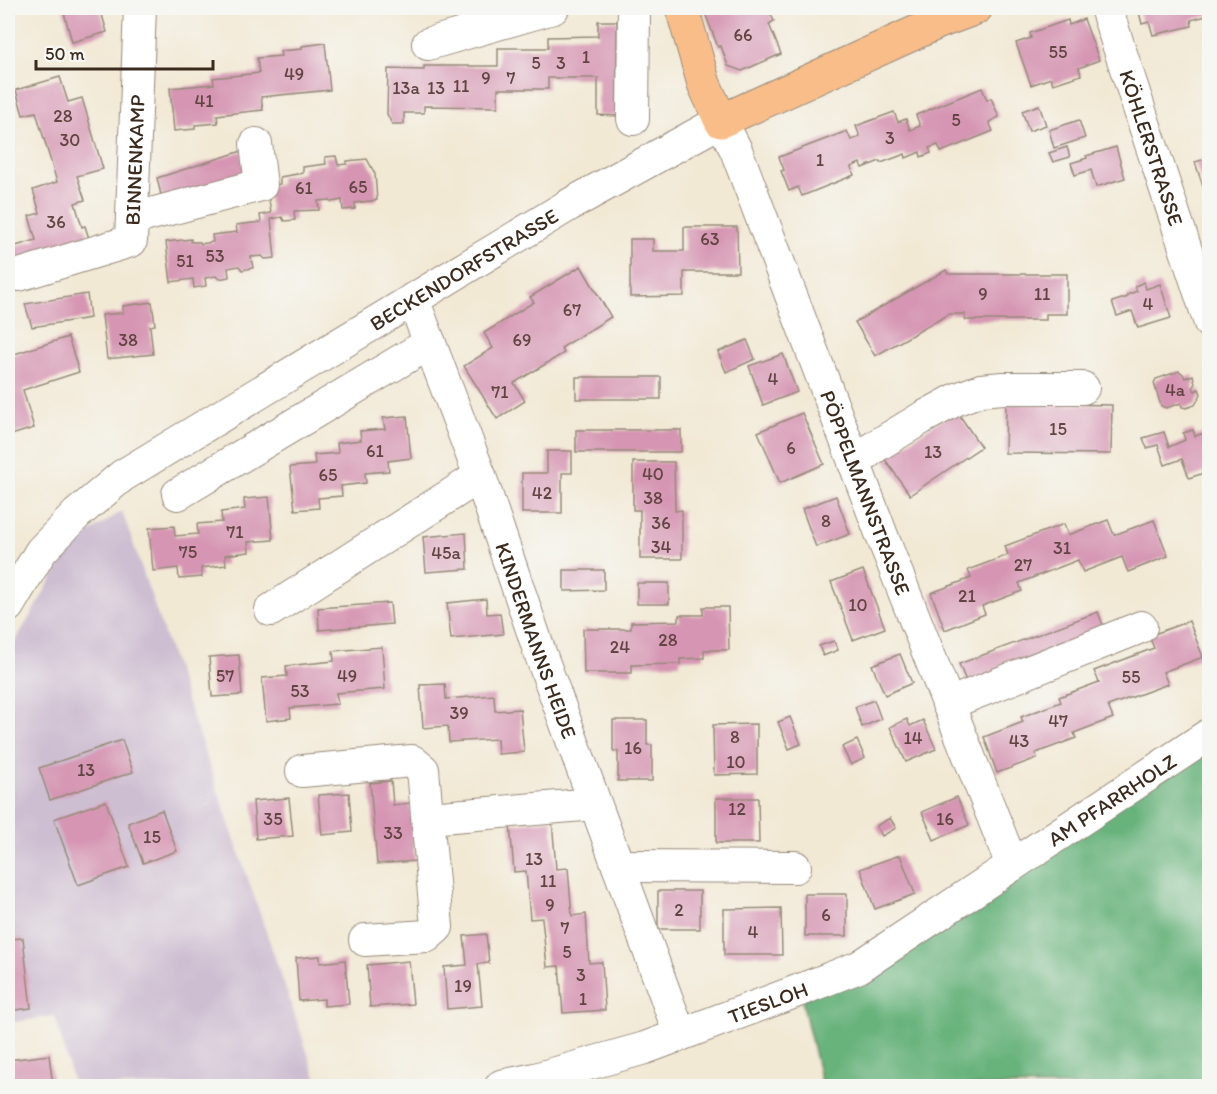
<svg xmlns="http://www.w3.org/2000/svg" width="1217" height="1094" viewBox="0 0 1217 1094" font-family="Itim,sans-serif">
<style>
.industrial{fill:#cebed1}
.forest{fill:#67b27c;stroke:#516e4d;stroke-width:1.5}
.building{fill:#d696b3}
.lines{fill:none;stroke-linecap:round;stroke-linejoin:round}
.minor-casing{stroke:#968a7a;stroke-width:34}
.major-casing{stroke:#968a7a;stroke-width:35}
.minor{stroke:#fff;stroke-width:32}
.major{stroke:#f8bd89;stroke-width:33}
.labels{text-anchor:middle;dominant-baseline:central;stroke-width:4.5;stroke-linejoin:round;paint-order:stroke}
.number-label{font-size:18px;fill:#624543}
.street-label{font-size:21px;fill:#3b2a1e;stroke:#f6f6f2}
</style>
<rect width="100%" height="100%" fill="#f6f6f2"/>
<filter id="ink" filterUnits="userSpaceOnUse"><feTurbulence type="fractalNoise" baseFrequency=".0167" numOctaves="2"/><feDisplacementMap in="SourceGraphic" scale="12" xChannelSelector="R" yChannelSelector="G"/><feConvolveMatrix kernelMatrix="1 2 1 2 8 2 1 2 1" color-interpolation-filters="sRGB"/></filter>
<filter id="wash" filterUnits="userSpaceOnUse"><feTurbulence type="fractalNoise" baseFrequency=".008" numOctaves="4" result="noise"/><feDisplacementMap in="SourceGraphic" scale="24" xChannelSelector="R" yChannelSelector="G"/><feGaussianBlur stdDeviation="1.35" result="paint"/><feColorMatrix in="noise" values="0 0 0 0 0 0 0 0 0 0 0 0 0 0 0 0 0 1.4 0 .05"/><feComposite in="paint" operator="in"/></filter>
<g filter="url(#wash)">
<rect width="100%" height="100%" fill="#f2e9d5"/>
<!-- industrial -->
<polygon class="industrial" points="122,511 319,1086 74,1086 55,1016 8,1023 8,654 61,563 83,537"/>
<!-- forest -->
<polygon class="forest" points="1209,742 1209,1086 822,1086 802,1001"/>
<g id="blocks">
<!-- building -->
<g class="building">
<polygon points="67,8 100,8 107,32 72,42 63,9"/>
<polygon points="717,8 768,8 774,21 769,24 781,54 742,71 728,66 721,46 718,47 705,13"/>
<polygon points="1138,8 1210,8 1210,15 1191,20 1192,26 1153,35 1149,22 1142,24"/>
<polygon points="1084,19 1099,60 1079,68 1081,75 1053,84 1051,78 1031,85 1016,43 1031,38 1030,33 1068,20 1069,25"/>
<polygon points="598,21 617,21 617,116 598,115 598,78 548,78 548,89 498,89 498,107 424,106 424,113 404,113 404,124 392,124 387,114 388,69 424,70 424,66 498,66 498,48 548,48 548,37 598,36"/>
<polygon points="325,43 330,90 261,97 263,110 217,115 218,123 195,125 195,129 174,131 170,88 214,84 213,78 259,73 257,58 281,56 280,51 302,49 302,46"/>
<polygon points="60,77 68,102 82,98 103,169 77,176 85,200 75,203 82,227 85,226 91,245 14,267 9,248 36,240 29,216 40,213 33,190 57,182 36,112 23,115 16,90"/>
<polygon points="982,88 987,100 991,98 999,117 989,122 993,131 941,152 938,145 929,148 931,153 921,157 920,152 906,158 905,154 881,163 880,161 862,168 860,163 851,167 854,175 802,196 798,187 789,191 781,171 784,170 779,157 847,131 851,140 860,137 856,126 894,112 898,122 906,119 910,130 920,126 916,115"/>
<polygon points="1039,105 1046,125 1029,131 1022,111"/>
<polygon points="1079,120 1085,138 1054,148 1049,130"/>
<polygon points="1067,147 1070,157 1053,162 1049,153"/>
<polygon points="1116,147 1125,178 1096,187 1091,170 1075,175 1071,163 1087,158 1086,156"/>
<polygon points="1210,150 1210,205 1209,205 1195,162 1209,158 1207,151"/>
<polygon points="242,151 247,178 162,199 157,178"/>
<polygon points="336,156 338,165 347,164 347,161 367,159 375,174 377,200 355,203 355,209 343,210 342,200 332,202 329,200 318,201 319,210 294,211 295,220 284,221 282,217 271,219 275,258 265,259 262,256 251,257 253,268 242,270 239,266 228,268 229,277 219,279 216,276 205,278 206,286 194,288 193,279 171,282 166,242 191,239 191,242 200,242 201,244 213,242 212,235 237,232 236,225 261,222 260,215 271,213 267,187 280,184 280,177 303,173 303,167 326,164 325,157"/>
<polygon points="684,227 737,227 738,272 684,272 684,296 630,297 630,239 653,239 653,251 684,251"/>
<polygon points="581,266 611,317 561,348 564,353 514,383 525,401 497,419 464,366 493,348 484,333 534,302 530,297"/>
<polygon points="946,270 948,274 1067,274 1067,314 1046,314 1046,320 965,320 965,314 949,314 875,356 855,322"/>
<polygon points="1144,282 1146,289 1160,284 1171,318 1138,328 1132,311 1117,316 1112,302 1128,297 1127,295 1137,291 1135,286"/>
<polygon points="87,294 90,318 32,327 25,304"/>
<polygon points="152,302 155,325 150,326 153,354 107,359 102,315 123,313 123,306"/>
<polygon points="68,337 79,372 23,390 34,428 8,436 8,392 10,392 8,385 8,356"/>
<polygon points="747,340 755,359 726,372 718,352"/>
<polygon points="783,354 797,392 763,405 749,366"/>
<polygon points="1179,371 1183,374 1185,378 1193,375 1195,383 1193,387 1195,391 1199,389 1201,394 1195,405 1186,408 1182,407 1181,403 1166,408 1161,406 1154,383 1156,379"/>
<rect x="576" y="377" width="85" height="22"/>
<polygon points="1006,403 1112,405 1111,454 1005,453"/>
<polygon points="956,410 981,447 910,495 884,458"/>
<polygon points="802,413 824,464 780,483 758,432"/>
<polygon points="407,416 411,458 388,461 389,471 365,473 366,483 341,486 342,496 318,498 319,508 295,510 290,467 315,465 314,455 338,453 337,443 361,440 360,431 385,429 383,418"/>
<rect x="576" y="430" width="105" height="22"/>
<polygon points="1193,430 1195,436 1208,432 1210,438 1210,471 1189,478 1182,459 1165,465 1158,445 1147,448 1143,438 1164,432 1169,447 1185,440 1183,433"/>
<polygon points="547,451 572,451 572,473 562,473 562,513 522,513 522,473 547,473"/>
<polygon points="633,462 674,462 675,511 682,510 682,559 640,559 640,510 633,510"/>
<polygon points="836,496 850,534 816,547 802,509"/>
<polygon points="269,497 273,540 248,542 249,552 225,555 226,565 201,568 202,577 179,579 178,568 153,571 149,528 174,526 175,536 198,534 197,524 222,522 221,512 245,509 244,499"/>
<polygon points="1108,520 1114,535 1154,520 1168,556 1128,572 1122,557 1083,572 1078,560 1019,583 1022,591 982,606 985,614 945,630 931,593 971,578 968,570 1008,555 1005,546 1064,524 1068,535"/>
<polygon points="466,533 468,569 426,572 423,537"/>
<polygon points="564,570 604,570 604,590 564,591"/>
<polygon points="863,570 885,628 853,640 831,582"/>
<rect x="637" y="583" width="32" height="21"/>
<polygon points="486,599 487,614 500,613 503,634 451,639 447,603"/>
<polygon points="390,603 392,624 319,630 318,608"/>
<polygon points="703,607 728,607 729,650 704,650 704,658 680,659 680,664 632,665 632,673 584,673 583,629 631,629 631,622 679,621 679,615 703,615"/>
<polygon points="1098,612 1106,633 968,686 959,664"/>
<polygon points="1189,621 1203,657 1163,672 1168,684 1108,706 1113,718 1074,733 1076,738 1036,753 1037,758 997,773 984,737 1023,722 1021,717 1061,702 1059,697 1099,682 1094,671 1154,648 1149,636"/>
<polygon points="834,641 838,650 823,656 819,646"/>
<polygon points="382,647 385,689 336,693 338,704 290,708 291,718 266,721 262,678 287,676 286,666 334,661 333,651"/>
<polygon points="900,654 912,683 885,695 872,665"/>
<polygon points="239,655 242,695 212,697 209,657"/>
<polygon points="445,684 446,699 494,695 495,711 520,709 524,752 498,754 497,739 449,742 448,726 423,728 420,685"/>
<polygon points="874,700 881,719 862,727 855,707"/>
<polygon points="790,717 801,744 789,749 778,722"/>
<polygon points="907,719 910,726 923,720 936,749 906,762 890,727"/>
<polygon points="613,720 647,720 647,745 652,745 652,781 618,781 618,751 613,751"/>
<polygon points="757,724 757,774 714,775 713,725"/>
<polygon points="122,740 133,772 50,800 39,768"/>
<polygon points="857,740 865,758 851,765 842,747"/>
<polygon points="391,781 393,805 410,803 415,861 377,864 370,783"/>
<polygon points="349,793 352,832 322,835 318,795"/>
<polygon points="957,797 969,825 934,840 922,812"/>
<polygon points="289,798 293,836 256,839 253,801"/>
<polygon points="716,798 758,798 759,843 716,843"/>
<polygon points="106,801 129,867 78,885 54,819"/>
<polygon points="162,810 177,851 143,863 128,823"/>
<polygon points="890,818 896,828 882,836 876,826"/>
<polygon points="552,820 556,869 568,868 572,916 586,914 589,963 602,962 605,1010 563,1013 559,966 547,967 542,918 530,919 526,871 514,872 510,824"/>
<polygon points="900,855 915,894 875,909 860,869"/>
<rect x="658" y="891" width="42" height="38"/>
<rect x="805" y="894" width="42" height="42"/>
<polygon points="781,908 782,955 724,955 724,909"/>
<polygon points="486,934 489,963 478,964 482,1006 447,1009 444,967 467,965 464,936"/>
<polygon points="23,938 31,1008 8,1011 8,939"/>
<polygon points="320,956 320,963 345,960 349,1004 324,1006 324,999 299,1001 296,958"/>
<polygon points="409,961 413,1004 370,1007 367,965"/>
<polygon points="49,1055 53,1086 8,1086 8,1060"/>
</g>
</g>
</g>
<g filter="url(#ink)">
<use href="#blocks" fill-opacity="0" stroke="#968a7a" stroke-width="1.5"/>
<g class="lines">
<!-- minor casing -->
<g class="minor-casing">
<g id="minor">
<path id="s1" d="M1106 8 1210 323"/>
<polyline points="428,44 553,8"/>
<polyline points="633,119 634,8"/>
<polyline points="132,219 261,185 256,144"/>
<path id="s2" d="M19 275 131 241 140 8"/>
<path id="s3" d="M413 299 480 476 539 650 680 1035"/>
<polyline points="854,463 876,446 922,418 957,399 981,390 1003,388 1083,388"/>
<polyline points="178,494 430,343"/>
<path id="s4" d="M8 606 41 551 77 514 122 476 569 205 721 121 736 150 884 541 1012 865"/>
<polyline points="271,610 480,476"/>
<polyline points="948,704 1141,627"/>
<polyline points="302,771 412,761 423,770 437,927 427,936 365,940"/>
<polyline points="429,818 595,804"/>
<polyline points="618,866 795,867"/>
<path id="s5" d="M501 1086 535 1079 645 1048 800 990 859 967 1210 734"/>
</g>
</g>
<!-- major casing -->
<g class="major-casing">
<polyline id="major" points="682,8 704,84 721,121 941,21 976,8"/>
</g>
<!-- minor -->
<use href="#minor" class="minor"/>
<!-- major -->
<use href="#major" class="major"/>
</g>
</g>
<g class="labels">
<!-- number labels -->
<g class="number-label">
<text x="743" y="35">66</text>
<text x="1058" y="52">55</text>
<text x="586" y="57">1</text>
<text x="536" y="63">5</text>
<text x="561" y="63">3</text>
<text x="294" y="74">49</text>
<text x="486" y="78">9</text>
<text x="511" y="78">7</text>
<text x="461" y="86">11</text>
<text x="406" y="88">13a</text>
<text x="436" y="88">13</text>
<text x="204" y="101">41</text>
<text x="63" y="116">28</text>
<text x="956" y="120">5</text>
<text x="890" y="138">3</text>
<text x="70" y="140">30</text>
<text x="820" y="160">1</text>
<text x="358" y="187">65</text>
<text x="304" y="188">61</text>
<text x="56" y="222">36</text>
<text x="710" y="239">63</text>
<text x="215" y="256">53</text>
<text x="185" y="261">51</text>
<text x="983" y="294">9</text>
<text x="1042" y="294">11</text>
<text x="1148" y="304">4</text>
<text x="572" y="310">67</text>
<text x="128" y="340">38</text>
<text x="522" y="340">69</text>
<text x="773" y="379">4</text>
<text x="1175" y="390">4a</text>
<text x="500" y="392">71</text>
<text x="1058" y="429">15</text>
<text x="791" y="448">6</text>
<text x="375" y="451">61</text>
<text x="933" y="452">13</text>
<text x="653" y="474">40</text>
<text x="328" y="475">65</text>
<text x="542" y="493">42</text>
<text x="653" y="498">38</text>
<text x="826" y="521">8</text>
<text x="661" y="523">36</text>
<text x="235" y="532">71</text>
<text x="661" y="547">34</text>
<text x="1062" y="548">31</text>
<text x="188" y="552">75</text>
<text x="446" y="553">45a</text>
<text x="1023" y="565">27</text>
<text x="967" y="596">21</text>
<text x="858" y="605">10</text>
<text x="668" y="640">28</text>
<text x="620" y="647">24</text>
<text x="225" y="676">57</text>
<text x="347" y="676">49</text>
<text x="1131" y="677">55</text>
<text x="300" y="691">53</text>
<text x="459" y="713">39</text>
<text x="1058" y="721">47</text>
<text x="735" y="737">8</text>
<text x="913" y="738">14</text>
<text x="1019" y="741">43</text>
<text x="633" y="748">16</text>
<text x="736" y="762">10</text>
<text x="86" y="770">13</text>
<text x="737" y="809">12</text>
<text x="273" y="819">35</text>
<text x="945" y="819">16</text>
<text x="393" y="833">33</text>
<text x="152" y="837">15</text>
<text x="534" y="859">13</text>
<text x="548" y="881">11</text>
<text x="550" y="905">9</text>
<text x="679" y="910">2</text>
<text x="826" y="915">6</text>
<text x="565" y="928">7</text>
<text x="753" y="932">4</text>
<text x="567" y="952">5</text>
<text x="581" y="975">3</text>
<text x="463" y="986">19</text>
<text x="583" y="999">1</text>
</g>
<!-- street labels -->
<g class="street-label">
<text stroke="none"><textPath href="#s1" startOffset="147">KÖHLERSTRASSE</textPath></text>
<text stroke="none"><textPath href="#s2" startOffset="198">BINNENKAMP</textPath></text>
<text stroke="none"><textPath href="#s4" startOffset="574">BECKENDORFSTRASSE</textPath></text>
<text stroke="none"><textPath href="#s4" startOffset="1270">PÖPPELMANNSTRASSE</textPath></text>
<text stroke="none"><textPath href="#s3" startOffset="363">KINDERMANNS HEIDE</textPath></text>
<text stroke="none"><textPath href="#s5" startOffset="681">AM PFARRHOLZ</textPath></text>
<text stroke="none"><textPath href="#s5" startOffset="280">TIESLOH</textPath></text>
</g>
</g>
<!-- margin -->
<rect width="1217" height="1094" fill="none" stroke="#f6f6f2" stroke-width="30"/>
<!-- scale -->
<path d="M36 60v9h177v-9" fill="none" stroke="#3b2a1e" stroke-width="3"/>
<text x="45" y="60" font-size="18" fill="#3b2a1e" stroke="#f6f6f2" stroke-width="4.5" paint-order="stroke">50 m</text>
</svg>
